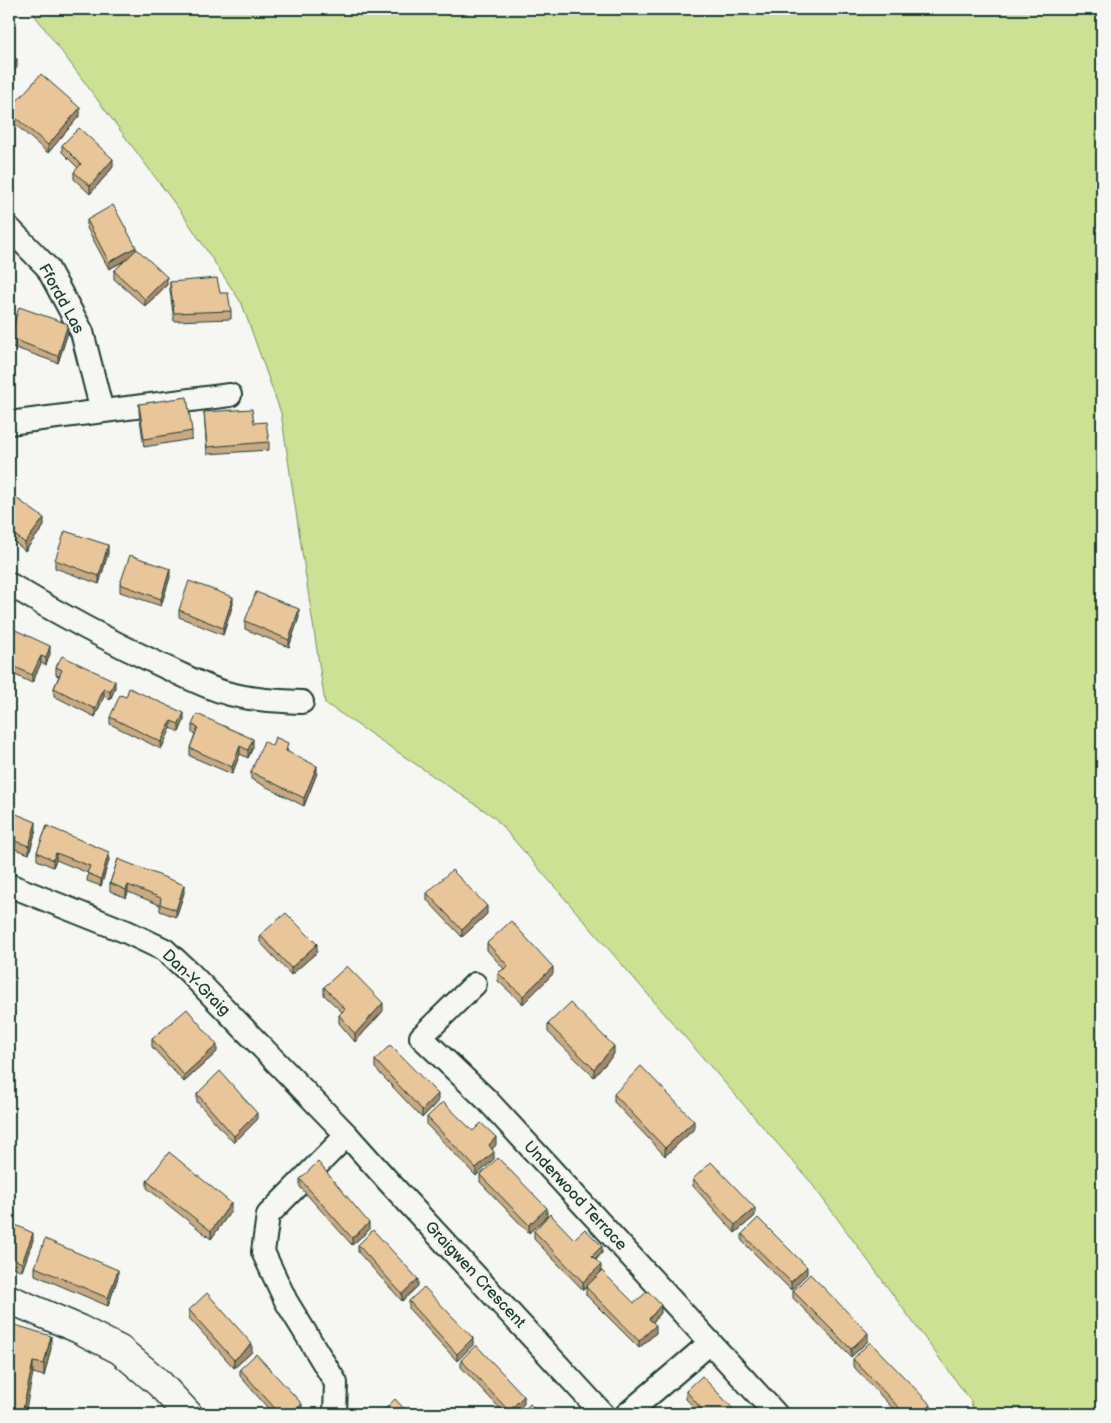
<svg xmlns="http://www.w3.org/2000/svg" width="1111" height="1423" viewBox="0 0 1111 1423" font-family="'Balsamiq Sans',sans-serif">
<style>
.green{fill:#cde195;stroke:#768f64}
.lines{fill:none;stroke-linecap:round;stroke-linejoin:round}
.street-casing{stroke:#1f3d34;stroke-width:26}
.secondary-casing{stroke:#1f3d34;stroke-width:31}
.street{stroke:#f6f6f2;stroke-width:22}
.secondary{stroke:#f6f6f2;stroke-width:28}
.wall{fill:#c8a984;stroke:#1f3d34}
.shaded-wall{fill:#a38a6c;stroke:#1f3d34}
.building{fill:#e9c59a;stroke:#1f3d34}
.labels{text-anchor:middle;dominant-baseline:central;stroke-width:4;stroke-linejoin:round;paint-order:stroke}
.street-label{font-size:16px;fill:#1f3d34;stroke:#f6f6f2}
</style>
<rect width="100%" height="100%" fill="#f6f6f2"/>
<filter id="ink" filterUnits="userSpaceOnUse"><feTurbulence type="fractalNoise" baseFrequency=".02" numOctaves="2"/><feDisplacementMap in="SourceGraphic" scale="10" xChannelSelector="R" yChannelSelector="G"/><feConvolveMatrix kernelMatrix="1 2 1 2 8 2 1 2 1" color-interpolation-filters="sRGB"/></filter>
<g filter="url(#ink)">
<!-- green -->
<polygon class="green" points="30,9 1102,9 1102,1414 975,1414 970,1400 809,1180 494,817 325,703 281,413 242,304 184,216"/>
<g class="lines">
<!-- street casing -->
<g class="street-casing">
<g id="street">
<polyline points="9,228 47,267 82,332 102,411"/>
<polyline points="9,423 230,395"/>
<path d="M9 584C60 615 113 643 167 668 187 677 209 689 230 694 253 700 278 701 302 702"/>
<polyline points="9,885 127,932 165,950 190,973 347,1135 389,1182 603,1414"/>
<polyline points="475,984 421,1037 487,1100 776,1414"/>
<polyline points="335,1414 336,1383 286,1301 263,1252 268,1215 347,1135"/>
<polyline points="627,1414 710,1343"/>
</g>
</g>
<!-- secondary casing -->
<g class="secondary-casing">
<polyline id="secondary" points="9,1299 79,1329 120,1350 159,1383 188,1414"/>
</g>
<!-- street -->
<use href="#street" class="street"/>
<!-- secondary -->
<use href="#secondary" class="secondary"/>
</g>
<!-- wall -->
<g class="wall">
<polygon points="9,110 80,115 48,153 9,119"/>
<polygon points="62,145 113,167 90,194 74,179 74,172 78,168 62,152"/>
<polygon points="87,220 136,249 167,285 145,306 114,279 114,271 124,261 109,269 87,228"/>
<polygon points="170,282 231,311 231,319 174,321 170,290"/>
<polygon points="68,332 58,363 10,346 10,338"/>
<polygon points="139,404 192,431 192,439 144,447 139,412"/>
<polygon points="204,412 254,423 269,442 269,450 207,454"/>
<polygon points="9,493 44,526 25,551 9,537"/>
<polygon points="108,553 99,584 55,568 55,560"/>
<polygon points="170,577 161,606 120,592 120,584"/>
<polygon points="233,604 223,635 179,617 179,610"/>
<polygon points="299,617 289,647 245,629 245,621"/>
<polygon points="9,627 50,654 46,665 41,663 32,683 9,672"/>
<polygon points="56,667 115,688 110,700 104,696 95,717 54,696 54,688 59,676 56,675"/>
<polygon points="110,717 184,720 179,732 171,728 161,749 110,724"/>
<polygon points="192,725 253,747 248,758 240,754 232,774 190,756 190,748 195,734 192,733"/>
<polygon points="272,746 288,750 287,752 317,773 304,806 251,779 251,772"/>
<polygon points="9,811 36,830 29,854 15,849 15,842 9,840"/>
<polygon points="47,826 109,860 101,886 87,881 88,873 56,860 53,867 37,860 37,852"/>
<polygon points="118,859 184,893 176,917 160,911 160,905 128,892 126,898 110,891 110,883"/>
<polygon points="427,893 487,914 462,937 427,900"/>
<polygon points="260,935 317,952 291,975 260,942"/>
<polygon points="487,943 553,974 523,1004 498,981 498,973 504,969 487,950"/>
<polygon points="324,987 383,1011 355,1042 339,1023 339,1015 342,1012 324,995"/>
<polygon points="548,1024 614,1054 594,1077 548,1032"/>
<polygon points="152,1039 217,1052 184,1082 152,1047"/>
<polygon points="375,1060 438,1101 422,1118 375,1068"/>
<polygon points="197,1094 257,1120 234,1143 197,1102"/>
<polygon points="614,1094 694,1129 665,1156 614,1102"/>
<polygon points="427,1117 473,1131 496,1145 492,1149 494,1159 476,1176 427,1125"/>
<polygon points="480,1175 547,1216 529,1233 480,1182"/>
<polygon points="300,1179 369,1230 352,1245 300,1187"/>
<polygon points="693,1179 755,1216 735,1233 693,1186"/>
<polygon points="147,1181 231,1211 211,1239 147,1188"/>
<polygon points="9,1222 33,1240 22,1271 9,1265"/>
<polygon points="534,1231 574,1239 602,1253 596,1260 601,1272 634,1303 661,1313 653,1322 656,1333 639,1348 586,1295 586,1287 594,1280 583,1290 534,1239"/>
<polygon points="742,1234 807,1274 791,1290 742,1241"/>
<polygon points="358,1245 418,1286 402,1301 358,1252"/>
<polygon points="35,1267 118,1277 108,1306 35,1275"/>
<polygon points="793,1291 868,1341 851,1357 793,1298"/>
<polygon points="409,1301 473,1345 457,1361 409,1309"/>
<polygon points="189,1310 252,1352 234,1368 189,1318"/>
<polygon points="9,1323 51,1348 44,1376 33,1373"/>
<polygon points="853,1359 931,1413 929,1414 898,1414 853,1366"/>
<polygon points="461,1360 524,1404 513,1414 505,1414 461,1367"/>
<polygon points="240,1369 302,1412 299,1414 273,1414 240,1376"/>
<polygon points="686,1391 738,1414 700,1414 686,1399"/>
</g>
<!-- shaded-wall -->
<g class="shaded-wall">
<polygon points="17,59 17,67 9,80 9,73"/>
<polygon points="80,108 80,115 48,153 48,145"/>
<polygon points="113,159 113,167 90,194 90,186"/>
<polygon points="136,247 136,254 109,269 109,262"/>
<polygon points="167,277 167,285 145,306 145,299"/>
<polygon points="68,324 68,332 58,363 58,356"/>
<polygon points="44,518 44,526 25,551 25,543"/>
<polygon points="108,545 108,553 99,584 99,576"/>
<polygon points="170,569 170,577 161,606 161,599"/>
<polygon points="233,597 233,604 223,635 223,628"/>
<polygon points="299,609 299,617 289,647 289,640"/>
<polygon points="50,646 50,654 46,665 46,658"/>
<polygon points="41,656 41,663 32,683 32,675"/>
<polygon points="115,681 115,688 110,700 110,692"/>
<polygon points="104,688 104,696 95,717 95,709"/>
<polygon points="184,713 184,720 179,732 179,724"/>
<polygon points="171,721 171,728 161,749 161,742"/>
<polygon points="253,739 253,747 248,758 248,750"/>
<polygon points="240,746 240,754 232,774 232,767"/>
<polygon points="317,766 317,773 304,806 304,798"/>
<polygon points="36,822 36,830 29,854 29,846"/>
<polygon points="109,852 109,860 101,886 101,879"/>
<polygon points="56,853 56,860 53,867 53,860"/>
<polygon points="128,885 128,892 126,898 126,890"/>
<polygon points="184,885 184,893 176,917 176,910"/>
<polygon points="487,906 487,914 462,937 462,930"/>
<polygon points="317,944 317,952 291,975 291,968"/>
<polygon points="553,967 553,974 523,1004 523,996"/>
<polygon points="383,1003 383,1011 355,1042 355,1034"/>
<polygon points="217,1045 217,1052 184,1082 184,1075"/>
<polygon points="614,1046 614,1054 594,1077 594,1069"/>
<polygon points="438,1094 438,1101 422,1118 422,1110"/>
<polygon points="257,1113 257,1120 234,1143 234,1136"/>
<polygon points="694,1121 694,1129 665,1156 665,1148"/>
<polygon points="496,1137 496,1145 489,1153 489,1145"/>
<polygon points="494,1152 494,1159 476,1176 476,1168"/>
<polygon points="231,1203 231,1211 211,1239 211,1231"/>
<polygon points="547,1208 547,1216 529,1233 529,1225"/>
<polygon points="755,1208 755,1216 735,1233 735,1225"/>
<polygon points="369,1223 369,1230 352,1245 352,1238"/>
<polygon points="33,1233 33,1240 22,1271 22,1263"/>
<polygon points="602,1246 602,1253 592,1263 592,1256"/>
<polygon points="601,1265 601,1272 583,1290 583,1282"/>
<polygon points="807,1267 807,1274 791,1290 791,1282"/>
<polygon points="118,1270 118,1277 108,1306 108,1298"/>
<polygon points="418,1279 418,1286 402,1301 402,1294"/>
<polygon points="661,1305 661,1313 649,1326 649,1319"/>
<polygon points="656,1325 656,1333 639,1348 639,1341"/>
<polygon points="868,1333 868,1341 851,1357 851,1349"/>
<polygon points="51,1336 51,1348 44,1376 44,1364"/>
<polygon points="473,1338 473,1345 457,1361 457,1354"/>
<polygon points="252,1344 252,1352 234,1368 234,1360"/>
<polygon points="33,1362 33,1373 25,1414 22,1414"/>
<polygon points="524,1396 524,1404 513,1414 509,1414 509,1411"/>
<polygon points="302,1404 302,1412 299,1414 291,1414"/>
<polygon points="931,1405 931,1413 929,1414 922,1414"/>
</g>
<!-- building -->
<g class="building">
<polygon points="9,54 17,59 9,73"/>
<polygon points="41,74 80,108 48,145 9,112 9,110"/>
<polygon points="79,128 113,159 90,186 74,172 81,164 62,145"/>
<polygon points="113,205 136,247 109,262 87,220"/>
<polygon points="137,249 167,277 145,299 114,271"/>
<polygon points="217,278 220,293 228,293 231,311 174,313 170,282"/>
<polygon points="19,307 68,324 58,356 10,338"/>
<polygon points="187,397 192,431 144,439 139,404"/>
<polygon points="252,409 254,423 266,422 269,442 207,447 204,412"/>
<polygon points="9,493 44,518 25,543 9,530"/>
<polygon points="65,531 108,545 99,576 55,560"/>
<polygon points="130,555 170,569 161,599 120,584"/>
<polygon points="189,581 233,597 223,628 179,610"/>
<polygon points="256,592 299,609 289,640 245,621"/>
<polygon points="9,627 50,646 46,658 41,656 32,675 9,664"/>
<polygon points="62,656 115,681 110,692 104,688 95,709 54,688 62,670 56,667"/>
<polygon points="129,688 184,713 179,724 171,721 161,742 110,717 120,695 126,697"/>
<polygon points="197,714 253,739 248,750 240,746 232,767 190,748 198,727 192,725"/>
<polygon points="275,737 288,743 286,751 317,766 304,798 251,772 264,741 272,746"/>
<polygon points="9,811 36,822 29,846 15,841 16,835 9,832"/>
<polygon points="47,826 109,852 101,879 87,873 90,866 56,853 53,860 37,852"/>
<polygon points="118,859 184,885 176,910 160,904 161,898 128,885 126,890 110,883"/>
<polygon points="452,870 487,906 462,930 427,893"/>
<polygon points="286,913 317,944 291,968 260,935"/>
<polygon points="511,921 553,967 523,996 498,973 508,966 487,943"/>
<polygon points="347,966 383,1003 355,1034 339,1015 345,1009 324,987"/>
<polygon points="570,1003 614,1046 594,1069 548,1024"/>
<polygon points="187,1009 217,1045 184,1075 152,1039"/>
<polygon points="390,1045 438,1094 422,1110 375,1060"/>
<polygon points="641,1066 694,1121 665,1148 614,1094"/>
<polygon points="220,1071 257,1113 234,1136 197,1094"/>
<polygon points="443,1102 473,1131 481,1123 496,1137 489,1145 494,1152 476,1168 427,1117"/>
<polygon points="169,1152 231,1203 211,1231 147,1181"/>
<polygon points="498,1158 547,1208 529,1225 480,1175"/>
<polygon points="318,1162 369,1223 352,1238 300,1179"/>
<polygon points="711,1162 755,1208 735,1225 693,1179"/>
<polygon points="550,1214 574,1239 585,1229 602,1246 592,1256 601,1265 583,1282 534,1231"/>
<polygon points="758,1218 807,1267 791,1282 742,1234"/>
<polygon points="9,1222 33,1233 22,1263 9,1257"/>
<polygon points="373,1230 418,1279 402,1294 358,1245"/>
<polygon points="45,1239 118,1270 108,1298 35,1267"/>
<polygon points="602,1271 634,1303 648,1291 661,1305 649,1319 656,1325 639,1341 586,1287"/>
<polygon points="810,1274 868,1333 851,1349 793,1291"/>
<polygon points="424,1287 473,1338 457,1354 409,1301"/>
<polygon points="207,1293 252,1344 234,1360 189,1310"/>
<polygon points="9,1323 51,1336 44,1364 33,1362 22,1414 9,1414"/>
<polygon points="870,1342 931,1405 922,1414 905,1414 853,1359"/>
<polygon points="476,1345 524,1396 509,1411 461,1360"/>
<polygon points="256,1354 302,1404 291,1414 280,1414 240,1369"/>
<polygon points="702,1376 738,1414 706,1414 686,1391"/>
<polygon points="395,1399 409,1414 380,1414"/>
<polygon points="530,1404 540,1414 520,1414"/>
</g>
</g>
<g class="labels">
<!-- street labels -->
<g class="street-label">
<text transform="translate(61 299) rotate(61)">Ffordd Las</text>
<text transform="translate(196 983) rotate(44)">Dan-Y-Graig</text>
<text transform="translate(575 1196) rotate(47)">Underwood Terrace</text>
<text transform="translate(475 1275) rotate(47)">Graigwen Crescent</text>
</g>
</g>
<!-- margin -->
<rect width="1111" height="1423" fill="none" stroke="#f6f6f2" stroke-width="30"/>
<rect x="15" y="15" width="1081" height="1393" fill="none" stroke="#1f3d34" stroke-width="2" filter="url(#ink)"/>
</svg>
